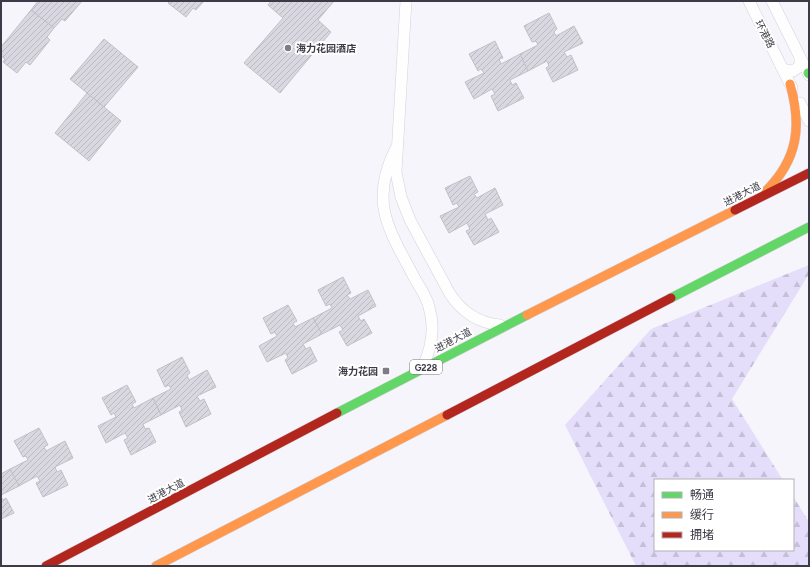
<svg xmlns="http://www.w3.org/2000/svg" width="810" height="567" viewBox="0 0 810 567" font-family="Figtree,'Noto Sans SC',sans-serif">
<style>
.forest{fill:url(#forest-firs)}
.building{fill:url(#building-hatch);stroke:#c1c0c8}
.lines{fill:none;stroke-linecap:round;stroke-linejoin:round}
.street-casing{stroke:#d3d1da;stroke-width:12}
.fast-casing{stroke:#d1d0d5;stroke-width:10}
.slow-casing{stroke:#d1d0d5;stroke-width:10}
.jam-casing{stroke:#d1d0d5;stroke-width:10}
.street{stroke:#fefefe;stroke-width:11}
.fast{stroke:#63d668;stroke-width:9}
.slow{stroke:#ff974d;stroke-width:9}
.jam{stroke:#b3261e;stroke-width:9}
.poi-dot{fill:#7e7c86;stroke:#fff;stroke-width:1.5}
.labels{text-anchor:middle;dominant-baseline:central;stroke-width:4;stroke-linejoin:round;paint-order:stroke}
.shield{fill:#fff;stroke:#77767e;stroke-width:1}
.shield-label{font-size:9px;font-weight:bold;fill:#3d3b47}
.street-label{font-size:10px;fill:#3d3b47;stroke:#fff}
.poi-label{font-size:10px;font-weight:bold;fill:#3d3b47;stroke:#fff;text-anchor:start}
</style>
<defs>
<pattern id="forest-firs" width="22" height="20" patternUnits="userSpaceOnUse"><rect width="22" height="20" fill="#e5defb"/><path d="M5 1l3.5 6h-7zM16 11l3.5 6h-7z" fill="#c5bfd8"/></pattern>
<pattern id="building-hatch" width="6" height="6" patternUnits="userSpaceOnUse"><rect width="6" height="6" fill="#d9d8e0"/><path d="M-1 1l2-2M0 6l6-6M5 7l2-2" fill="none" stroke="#bbbac2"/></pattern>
</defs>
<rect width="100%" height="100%" fill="#f6f5fb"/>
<!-- forest -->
<polygon class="forest" points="809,265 809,274 732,399 783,480 655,480 655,550 793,550 793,496 809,522 809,566 636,566 565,425 651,329"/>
<!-- building -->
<g class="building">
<polygon points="38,1 82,1 65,21 62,19 54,28 31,10"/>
<polygon points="170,1 204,1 196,10 193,8 186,17 168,3"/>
<polygon points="271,1 334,1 318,20 331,32 280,93 244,63 283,18 268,5"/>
<polygon points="31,10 54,28 47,37 50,40 30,65 26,62 17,73 3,62 5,59 1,56 1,47"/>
<polygon points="549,13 557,29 554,32 556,36 574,26 583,43 564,52 567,57 571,55 578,70 553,82 546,68 549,66 547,61 528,71 520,54 538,45 536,41 532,42 524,26"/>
<polygon points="104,39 138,67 104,107 70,79"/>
<polygon points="495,41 503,58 499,59 501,64 520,54 528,71 510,80 512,85 516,83 524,98 498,111 491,96 495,94 492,89 474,99 465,82 484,73 481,69 478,71 469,54"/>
<polygon points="87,93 121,121 89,161 55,133"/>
<polygon points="470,176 478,192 474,194 477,198 495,188 503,205 485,214 488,220 491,218 499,232 474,245 466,231 470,229 467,223 449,233 440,216 459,207 457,203 453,205 445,188"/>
<polygon points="343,277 351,293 347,295 350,299 368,290 376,306 358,316 361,321 364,319 372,333 347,346 339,332 343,330 340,325 322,334 313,318 332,308 330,304 326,306 318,290"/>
<polygon points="288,305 297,321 293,323 295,327 313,318 322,334 303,344 306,349 310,347 317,361 292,374 285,360 288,358 286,353 267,362 259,346 277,336 275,332 271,334 263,318"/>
<polygon points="182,357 190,373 187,375 189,380 207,370 216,387 197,396 200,401 204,399 211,414 186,427 179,412 182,410 180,405 161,415 153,398 171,389 169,385 165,387 157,370"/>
<polygon points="127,385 136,402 132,404 134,408 153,398 161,415 143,424 145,429 149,428 156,442 131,455 124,440 128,438 125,433 106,443 98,426 116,417 114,413 111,415 102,398"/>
<polygon points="39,428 48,445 44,447 46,451 65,441 73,458 55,467 57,472 61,470 68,485 43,497 36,483 40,481 37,476 19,486 10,469 28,460 26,456 23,457 14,441"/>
<polygon points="10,469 19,486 1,495 1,474"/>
<polygon points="1,497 3,500 6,498 14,513 1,519"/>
</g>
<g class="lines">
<!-- street casing -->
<g class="street-casing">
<g id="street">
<path d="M406 1 396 172 401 197 410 220 450 294C462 312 478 323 500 325"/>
<polyline points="749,1 792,88"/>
<polyline points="772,1 809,75"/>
<polyline points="781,66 784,70 793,71 800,66 800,57"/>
<polyline points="800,103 809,121"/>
<path d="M396 148C368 203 390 231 415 279 420 288 427 297 429 307 435 327 432 347 423 366"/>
</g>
</g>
<!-- fast casing -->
<g class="fast-casing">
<g id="fast">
<polyline points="808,73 809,74"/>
<polyline points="671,298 809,227"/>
<polyline points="337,413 527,315"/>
</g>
</g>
<!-- slow casing -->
<g class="slow-casing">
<g id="slow">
<path d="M766 191C798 159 802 126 790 84"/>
<polyline points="527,315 735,210"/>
<polyline points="156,566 447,415"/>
</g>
</g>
<!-- jam casing -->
<g class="jam-casing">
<g id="jam">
<polyline points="735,210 809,173"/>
<polyline points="447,415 671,298"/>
<polyline points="46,566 337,413"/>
</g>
</g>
<!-- street -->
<use href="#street" class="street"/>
<!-- fast -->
<use href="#fast" class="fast"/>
<!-- slow -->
<use href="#slow" class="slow"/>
<!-- jam -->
<use href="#jam" class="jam"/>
</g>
<!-- markers -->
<g class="poi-dot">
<circle cx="288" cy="48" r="4"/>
<rect x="382" y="367" width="8" height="8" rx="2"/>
</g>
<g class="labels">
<!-- shield labels -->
<rect class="shield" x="410" y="360" width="32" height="14" rx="3"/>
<g class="shield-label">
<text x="426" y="367">G228</text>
</g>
<!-- street labels -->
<g class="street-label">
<text transform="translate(765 34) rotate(63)">环港路</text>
<text transform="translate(742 194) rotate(-27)">进港大道</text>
<text transform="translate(453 340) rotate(-28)">进港大道</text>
<text transform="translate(166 491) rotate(-28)">进港大道</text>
</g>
<!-- poi labels -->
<g class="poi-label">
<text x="296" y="48">海力花园酒店</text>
<text x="378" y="371" text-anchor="end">海力花园</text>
</g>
</g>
<!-- border -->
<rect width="810" height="567" fill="none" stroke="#3d3b47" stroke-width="4"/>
<!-- legend -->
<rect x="654" y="479" width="140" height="72" fill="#ffffff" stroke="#b1b1b5"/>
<rect x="662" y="492" width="20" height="6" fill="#63d668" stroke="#b1b1b5"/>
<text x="690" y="499" font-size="12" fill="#3d3b47">畅通</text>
<rect x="662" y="512" width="20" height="6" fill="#ff974d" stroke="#b1b1b5"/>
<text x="690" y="519" font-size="12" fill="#3d3b47">缓行</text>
<rect x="662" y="532" width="20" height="6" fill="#b3261e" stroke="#b1b1b5"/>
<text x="690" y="539" font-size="12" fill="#3d3b47">拥堵</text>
</svg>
